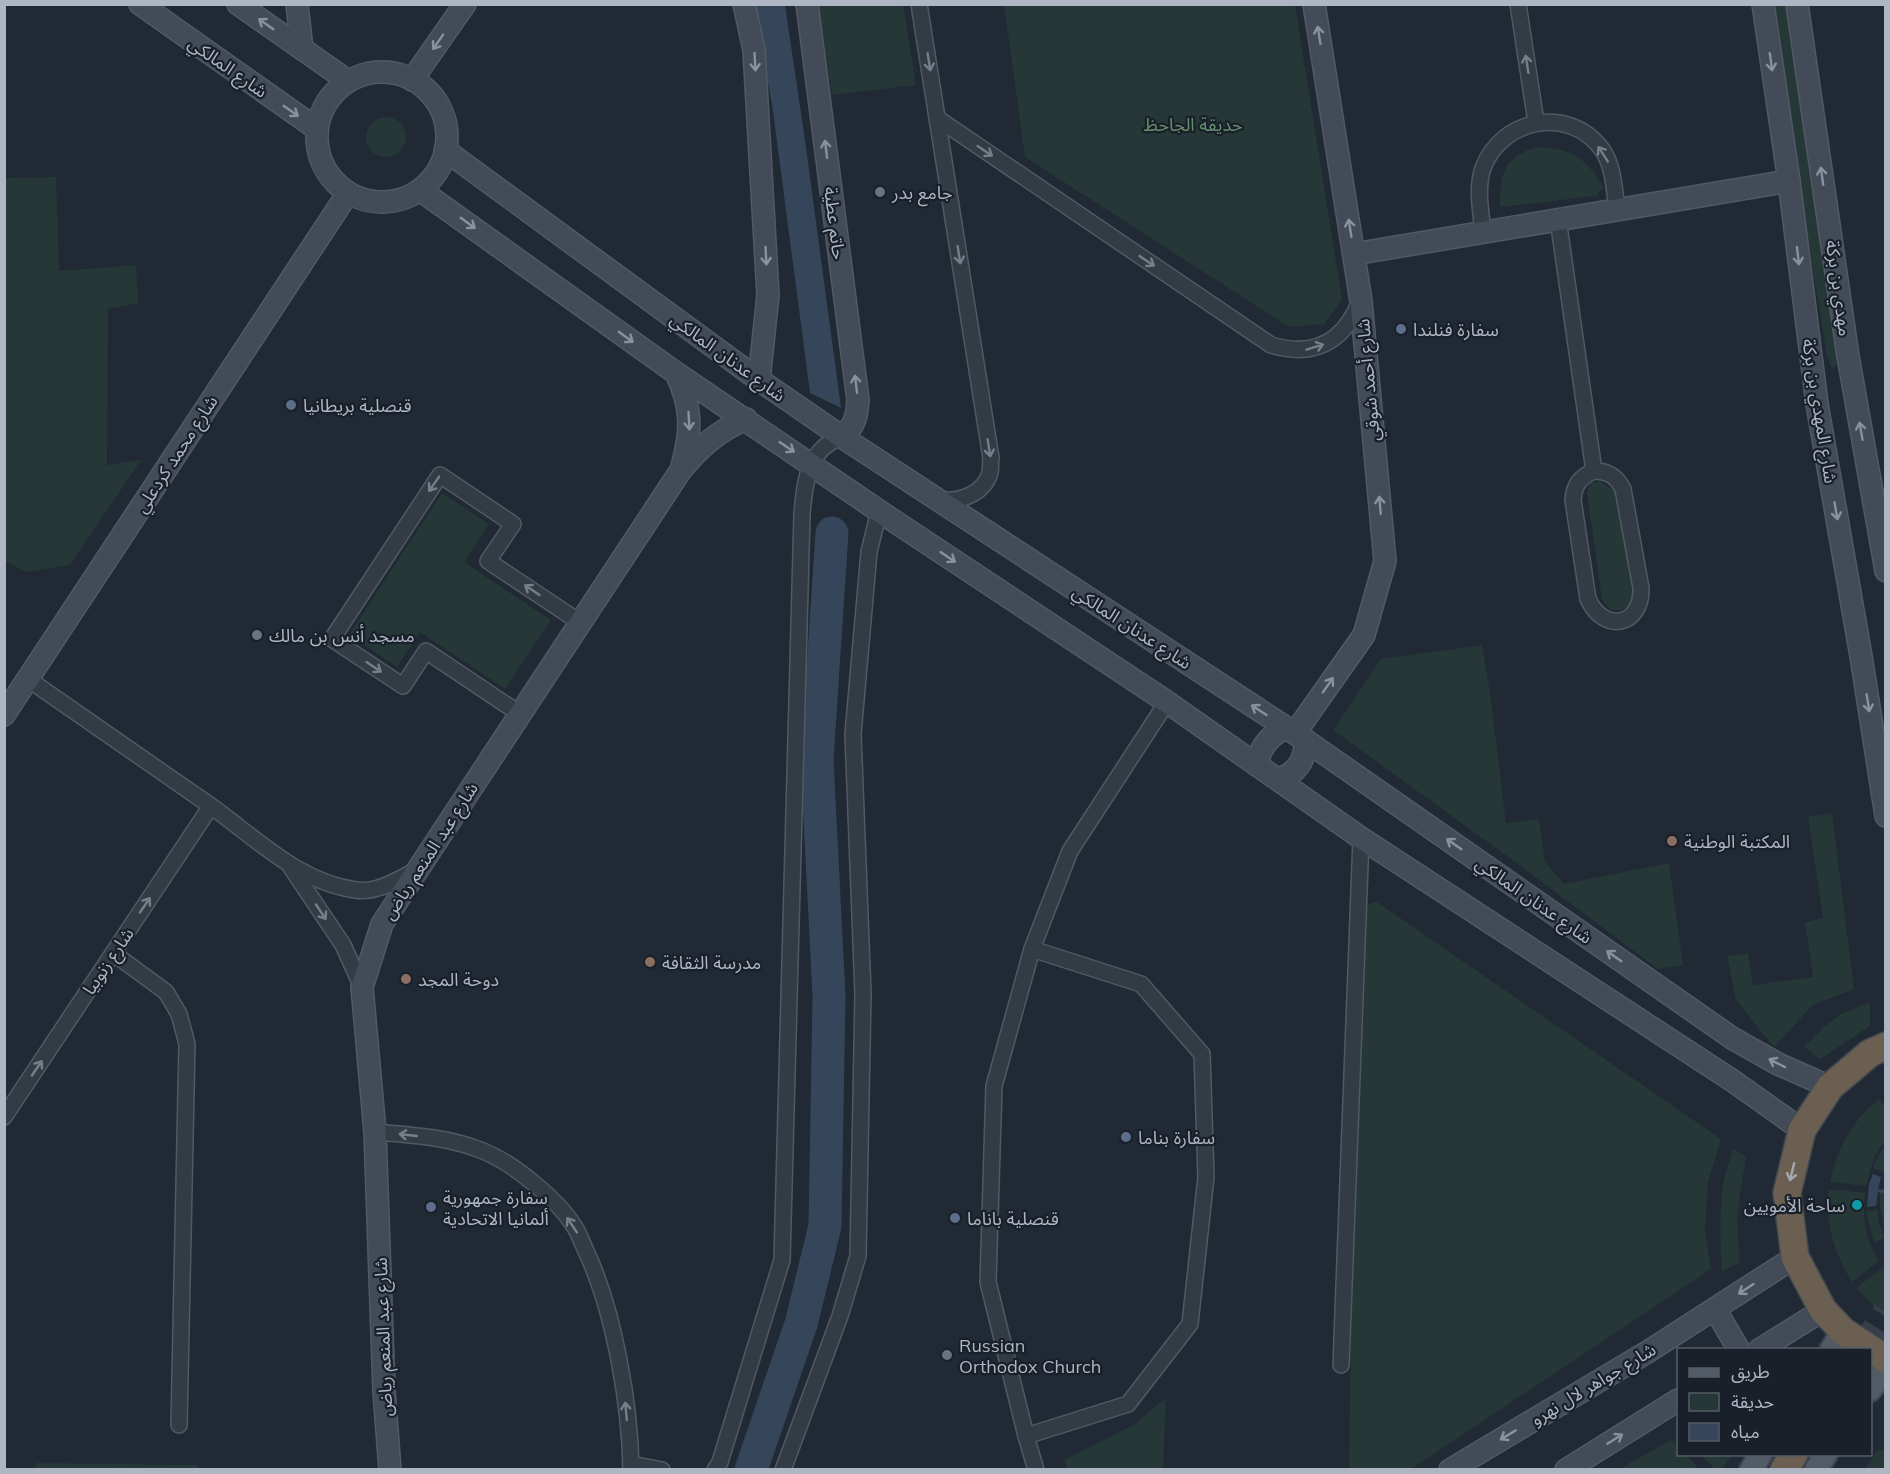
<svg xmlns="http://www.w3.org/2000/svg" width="1890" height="1474" viewBox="0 0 1890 1474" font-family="Mulish,'Noto Sans Arabic',sans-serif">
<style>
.green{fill:#253737}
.water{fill:#35465a}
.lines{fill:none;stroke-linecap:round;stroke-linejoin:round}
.river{stroke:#35465a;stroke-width:33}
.highway-tunnel{stroke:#353e49;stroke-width:27;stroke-dasharray:27 14;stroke-linecap:butt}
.street-casing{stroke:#515963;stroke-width:18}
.secondary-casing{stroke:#515963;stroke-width:24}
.primary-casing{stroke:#3d444e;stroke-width:26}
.highway-casing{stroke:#3e464f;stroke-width:30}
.street{stroke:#333b44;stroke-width:15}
.secondary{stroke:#424b57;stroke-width:21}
.primary{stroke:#515a65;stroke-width:22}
.highway{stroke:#6a5f51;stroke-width:27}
.oneway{stroke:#88919d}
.oneway2{stroke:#767f89}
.oneway3{stroke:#a3a9b1}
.worship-dot{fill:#6b7280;stroke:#192029;stroke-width:2}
.service-dot{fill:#5c6f8a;stroke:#192029;stroke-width:2}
.education-dot{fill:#8d6e63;stroke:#192029;stroke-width:2}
.culture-dot{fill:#0f9aa8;stroke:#192029;stroke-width:2}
.labels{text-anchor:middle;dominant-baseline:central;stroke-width:4.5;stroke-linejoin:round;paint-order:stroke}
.street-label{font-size:18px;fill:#adb6c2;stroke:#192029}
.park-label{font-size:18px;fill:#67906e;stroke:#192029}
.poi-label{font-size:18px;fill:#adb6c2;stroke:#192029;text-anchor:start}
</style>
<rect width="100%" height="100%" fill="#202934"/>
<!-- green -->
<g class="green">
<polygon points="818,5 903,5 916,85 832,95"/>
<polygon points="1004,5 1295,5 1342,300 1324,324 1289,327 1025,157"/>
<polygon points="1770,5 1787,5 1843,356 1838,364 1832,369 1827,356"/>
<circle cx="386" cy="137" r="20"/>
<path d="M1538 147C1574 149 1584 157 1604 187L1596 196 1500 207C1500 174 1503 156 1538 147Z"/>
<polygon points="56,177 59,271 136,265 138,303 108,309 107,465 141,460 70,565 26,572 5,561 5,178"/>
<path d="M1600 481 1615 491 1632 583V606C1616 611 1612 615 1602 599L1587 493 1590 483Z"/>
<polygon points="442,493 489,524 464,562 551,620 505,689 420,632 397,667 349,635"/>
<polygon points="1482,645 1490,692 1506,823 1539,819 1545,862 1564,884 1669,863 1683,965 1658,969 1511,859 1333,730 1381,659"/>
<polygon points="1832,813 1854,989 1813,1005 1774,1047 1736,1000 1727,956 1748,953 1753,985 1813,977 1805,922 1823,918 1808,817"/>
<polygon points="1377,902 1721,1139 1708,1182 1705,1229 1711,1269 1411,1469 1349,1470 1357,907"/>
<polygon points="1870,1002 1870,1026 1820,1059 1804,1047 1825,1026 1841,1014"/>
<path d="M1879 1099 1885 1108V1141C1874 1154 1870 1170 1866 1186L1830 1182C1836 1151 1853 1119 1879 1099Z"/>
<polygon points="1885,1145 1886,1171 1885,1173 1873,1168 1877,1158"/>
<path d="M1733 1148 1746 1157 1740 1193 1737 1222 1740 1262 1722 1272C1720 1243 1719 1214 1723 1185 1725 1173 1730 1160 1733 1148Z"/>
<path d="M1829 1189 1865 1193C1863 1220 1864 1238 1879 1261L1852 1282C1835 1255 1824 1222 1829 1189Z"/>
<polygon points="1880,1193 1885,1194 1885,1230 1880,1208"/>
<polygon points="1878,1210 1878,1219 1884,1238 1874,1243 1866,1211"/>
<polygon points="1884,1267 1886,1268 1885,1315 1875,1307 1856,1288"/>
<polygon points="1166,1398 1163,1469 1068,1469 1064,1460 1133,1425"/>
<polygon points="1672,1440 1678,1447 1678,1454 1686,1455 1699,1469 1619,1469"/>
<polygon points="1878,1449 1885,1452 1885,1469 1865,1469"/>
<polygon points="1701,1455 1732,1455 1721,1470 1715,1469"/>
<polygon points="36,1463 197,1465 200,1469 35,1470"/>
</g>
<!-- water -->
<g class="water">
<polygon points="753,5 785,5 805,140 841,408 810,393 772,104"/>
<polygon points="1873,1174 1881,1177 1878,1189 1885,1190 1885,1194 1878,1192 1876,1206 1867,1207 1869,1184"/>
</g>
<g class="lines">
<!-- river -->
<polyline class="river" points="751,1470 801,1324 825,1226 829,996 817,760 832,533"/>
<!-- highway-tunnel -->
<polyline class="highway-tunnel" points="1862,1350 1886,1312"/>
<!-- street casing -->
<g class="street-casing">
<g id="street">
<path d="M919 4 991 458C990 463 991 469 990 473 983 495 959 502 939 500"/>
<polyline points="1518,4 1536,122"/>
<path d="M937 118 1271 345C1314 358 1344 342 1360 301"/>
<polyline points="1558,219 1594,471"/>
<path d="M1483 232C1481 212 1476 188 1483 168 1501 119 1568 105 1601 148 1614 165 1614 189 1617 209"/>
<path d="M1594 471C1608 471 1616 476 1623 489L1641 588C1642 626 1604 634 1588 599L1573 500C1574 485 1580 477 1594 471Z"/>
<path d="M28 679C88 720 148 762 208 804 254 836 297 882 356 890 377 893 397 880 415 871"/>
<polyline points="520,714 426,651 403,686 332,639 440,475 513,524 488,561 581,623"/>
<polyline points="290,866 343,945 362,987"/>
<polyline points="113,953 166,992 179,1014 187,1044 179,1425"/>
<polyline points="4,1117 211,806"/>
<path d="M375 1132C412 1135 448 1137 483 1151 513 1163 557 1199 574 1226 579 1233 582 1243 586 1251 614 1311 630 1403 631 1470"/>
<polyline points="1341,1365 1361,838"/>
<polyline points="1026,1436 1128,1404 1190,1324 1206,1177 1202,1054 1141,984 1032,949"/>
<polyline points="631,1464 662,1470"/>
<path d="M715 1470 720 1462 782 1260 802 514C805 482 807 449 842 437"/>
<polyline points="783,1470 840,1316 858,1256 863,994 853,734 869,552 879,511"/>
<polyline points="1036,1470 1026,1436 988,1282 994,1086 1032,949 1070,851 1167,702"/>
</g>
</g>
<!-- secondary casing -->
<g class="secondary-casing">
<g id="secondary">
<polyline points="140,4 317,129"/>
<polyline points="238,4 348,81"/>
<polyline points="297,4 302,49"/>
<polyline points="744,4 754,50 768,295 759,380"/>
<path d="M807 4 858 400C857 416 855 426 842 437"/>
<polyline points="1763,4 1789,181 1817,404 1861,656 1886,816"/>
<polyline points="1797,4 1848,356 1886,571"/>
<circle cx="382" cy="137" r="65"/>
<polyline points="412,80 465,4"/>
<polyline points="445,150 759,380 842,437 1305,740 1732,1038 1778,1064 1830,1087"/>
<polyline points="420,190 676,373 879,511 1167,702 1361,838 1733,1081 1802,1130"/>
<polyline points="1354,254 1789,181"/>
<path d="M676 373C692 407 692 431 682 466"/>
<polyline points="4,715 348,193"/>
<polyline points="1295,733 1364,635 1385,561 1361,301 1314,4"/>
<path d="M1257 765C1260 747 1270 735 1286 728"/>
<path d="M1278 779C1297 774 1306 760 1305 740"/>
<polyline points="1715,1309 1739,1350"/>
<polyline points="1759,1350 1823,1310"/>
<path d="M390 1470 384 1391 375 1132 362 987 382 924 681 470C700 447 718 431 746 419"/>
<polyline points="1450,1470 1649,1351 1795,1257"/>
<polyline points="1566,1470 1678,1400"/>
</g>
</g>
<!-- primary casing -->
<g class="primary-casing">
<g id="primary">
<polyline points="1831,1350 1843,1331"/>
<polyline points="1870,1390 1886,1369"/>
<polyline points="1751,1470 1761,1454"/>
<polyline points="1816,1470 1826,1454"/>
</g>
</g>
<!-- highway casing -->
<g class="highway-casing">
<g id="highway">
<polyline points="1886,1046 1870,1053 1830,1087 1802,1130 1787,1193 1795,1257 1823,1310 1843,1331 1886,1359"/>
<polyline points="1784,1470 1794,1454"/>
</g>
</g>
<!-- street -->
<use href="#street" class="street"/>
<!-- secondary -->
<use href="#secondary" class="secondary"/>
<!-- primary -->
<use href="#primary" class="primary"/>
<!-- highway -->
<use href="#highway" class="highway"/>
</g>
<!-- one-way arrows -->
<defs><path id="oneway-shaft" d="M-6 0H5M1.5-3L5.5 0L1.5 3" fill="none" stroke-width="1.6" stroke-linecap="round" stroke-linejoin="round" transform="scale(1.5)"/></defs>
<g class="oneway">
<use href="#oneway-shaft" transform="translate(266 24) rotate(-145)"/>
<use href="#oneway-shaft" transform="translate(1319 35) rotate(-99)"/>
<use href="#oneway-shaft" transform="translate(438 42) rotate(125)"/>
<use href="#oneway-shaft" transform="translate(755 62) rotate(87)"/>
<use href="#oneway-shaft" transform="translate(1771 62) rotate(82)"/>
<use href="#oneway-shaft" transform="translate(291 111) rotate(35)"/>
<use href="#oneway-shaft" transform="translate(826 149) rotate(-97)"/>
<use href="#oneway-shaft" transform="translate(1822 176) rotate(-98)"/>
<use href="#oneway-shaft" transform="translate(468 223) rotate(36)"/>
<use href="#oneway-shaft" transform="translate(1350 228) rotate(-99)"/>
<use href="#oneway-shaft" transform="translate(766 256) rotate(87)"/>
<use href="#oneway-shaft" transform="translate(1798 256) rotate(83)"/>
<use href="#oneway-shaft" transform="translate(626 337) rotate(36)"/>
<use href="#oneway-shaft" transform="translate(856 384) rotate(-97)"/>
<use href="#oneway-shaft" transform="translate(689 421) rotate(87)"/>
<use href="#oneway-shaft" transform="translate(1861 431) rotate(-100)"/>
<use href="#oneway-shaft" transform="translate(787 447) rotate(34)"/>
<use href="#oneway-shaft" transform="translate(1380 505) rotate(-95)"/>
<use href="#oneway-shaft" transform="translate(1836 511) rotate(80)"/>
<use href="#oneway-shaft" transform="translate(948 557) rotate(34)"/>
<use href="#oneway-shaft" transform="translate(1328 685) rotate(-55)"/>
<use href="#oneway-shaft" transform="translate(1868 703) rotate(81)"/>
<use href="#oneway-shaft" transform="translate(1259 710) rotate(-147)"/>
<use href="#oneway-shaft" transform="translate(1454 844) rotate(-145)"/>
<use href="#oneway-shaft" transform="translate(1614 956) rotate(-145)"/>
<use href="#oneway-shaft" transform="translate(1777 1063) rotate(-153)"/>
<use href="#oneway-shaft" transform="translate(1746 1289) rotate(147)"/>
<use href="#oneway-shaft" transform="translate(1508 1435) rotate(149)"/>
<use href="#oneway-shaft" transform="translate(1615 1439) rotate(-32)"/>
</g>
<g class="oneway2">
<use href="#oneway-shaft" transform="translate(929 62) rotate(81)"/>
<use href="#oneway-shaft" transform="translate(1527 64) rotate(-99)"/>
<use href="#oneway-shaft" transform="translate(985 151) rotate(34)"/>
<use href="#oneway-shaft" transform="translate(1603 154) rotate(-123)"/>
<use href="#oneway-shaft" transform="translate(959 255) rotate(81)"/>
<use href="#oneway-shaft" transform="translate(1147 261) rotate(34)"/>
<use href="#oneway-shaft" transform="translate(1315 347) rotate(-17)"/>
<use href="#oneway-shaft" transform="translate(989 448) rotate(81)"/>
<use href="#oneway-shaft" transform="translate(434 484) rotate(125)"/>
<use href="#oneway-shaft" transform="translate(532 590) rotate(-146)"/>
<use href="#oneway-shaft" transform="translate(374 667) rotate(34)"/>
<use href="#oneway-shaft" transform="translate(145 905) rotate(-56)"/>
<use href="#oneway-shaft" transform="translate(321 912) rotate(56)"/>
<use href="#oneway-shaft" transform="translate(37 1068) rotate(-56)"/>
<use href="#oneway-shaft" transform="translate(408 1135) rotate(-174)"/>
<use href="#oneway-shaft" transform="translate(572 1225) rotate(-124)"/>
<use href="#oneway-shaft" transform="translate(626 1411) rotate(-95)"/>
</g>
<use class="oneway3" href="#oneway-shaft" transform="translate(1792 1172) rotate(104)"/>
<!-- markers -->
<g class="worship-dot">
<circle cx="880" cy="192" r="6"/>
<circle cx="257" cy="635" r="6"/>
<circle cx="947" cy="1355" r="6"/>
</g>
<g class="service-dot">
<circle cx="1401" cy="329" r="6"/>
<circle cx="291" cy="405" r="6"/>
<circle cx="1126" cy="1137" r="6"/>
<circle cx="431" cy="1207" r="6"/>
<circle cx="955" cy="1218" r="6"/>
</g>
<g class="education-dot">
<circle cx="1672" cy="841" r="6"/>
<circle cx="650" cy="962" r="6"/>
<circle cx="406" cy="979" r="6"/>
</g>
<circle class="culture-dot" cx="1857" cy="1205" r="6"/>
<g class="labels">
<!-- street labels -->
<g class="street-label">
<text transform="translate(228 67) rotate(35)">شارع المالكي</text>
<text transform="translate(835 223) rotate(83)">حاتم عطية</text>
<text transform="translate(1839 288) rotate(82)">مهدي بن بركة</text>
<text transform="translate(728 357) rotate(36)">شارع عدنان المالكي</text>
<text transform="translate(1368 380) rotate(-95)">شارع أحمد شوقي</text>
<text transform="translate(1820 411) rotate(81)">شارع المهدي بن بركة</text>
<text transform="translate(176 454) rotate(-57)">شارع محمد كردعلي</text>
<text transform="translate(1132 627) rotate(33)">شارع عدنان المالكي</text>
<text transform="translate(430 851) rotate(-57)">شارع عبد المنعم رياض</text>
<text transform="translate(1534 900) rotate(35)">شارع عدنان المالكي</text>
<text transform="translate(108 961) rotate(-56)">شارع زنوبيا</text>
<text transform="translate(383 1337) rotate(-92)">شارع عبد المنعم رياض</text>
<text transform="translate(1593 1384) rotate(-31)">شارع جواهر لال نهرو</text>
</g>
<!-- park labels -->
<g class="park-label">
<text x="1193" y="124">حديقة الجاحظ</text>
</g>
<!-- poi labels -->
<g class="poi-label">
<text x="892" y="192">جامع بدر</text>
<text x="1413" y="329">سفارة فنلندا</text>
<text x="303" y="405">قنصلية بريطانيا</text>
<text x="269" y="635">مسجد أنس بن مالك</text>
<text x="1684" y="841">المكتبة الوطنية</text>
<text x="662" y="962">مدرسة الثقافة</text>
<text x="418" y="979">دوحة المجد</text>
<text x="1138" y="1137">سفارة بناما</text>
<text x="443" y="1197">سفارة جمهورية<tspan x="443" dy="21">ألمانيا الاتحادية</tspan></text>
<text x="1845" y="1205" text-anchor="end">ساحة الأمويين</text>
<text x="967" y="1218">قنصلية باناما</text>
<text x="959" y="1345">Russian<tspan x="959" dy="21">Orthodox Church</tspan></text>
</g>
</g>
<!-- border -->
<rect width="1890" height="1474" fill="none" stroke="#adb6c2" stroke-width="12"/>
<!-- legend -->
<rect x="1677" y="1348" width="195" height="108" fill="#192029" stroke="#545c66" stroke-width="1.5"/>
<rect x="1689" y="1368" width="30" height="9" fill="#515a65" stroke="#545c66" stroke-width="1.5"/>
<text x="1731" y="1378" font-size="18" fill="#adb6c2">طريق</text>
<rect x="1689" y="1393" width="30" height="18" fill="#253737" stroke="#545c66" stroke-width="1.5"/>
<text x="1731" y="1408" font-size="18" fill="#adb6c2">حديقة</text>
<rect x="1689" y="1423" width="30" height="18" fill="#35465a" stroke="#545c66" stroke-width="1.5"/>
<text x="1731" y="1438" font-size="18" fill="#adb6c2">مياه</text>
</svg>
